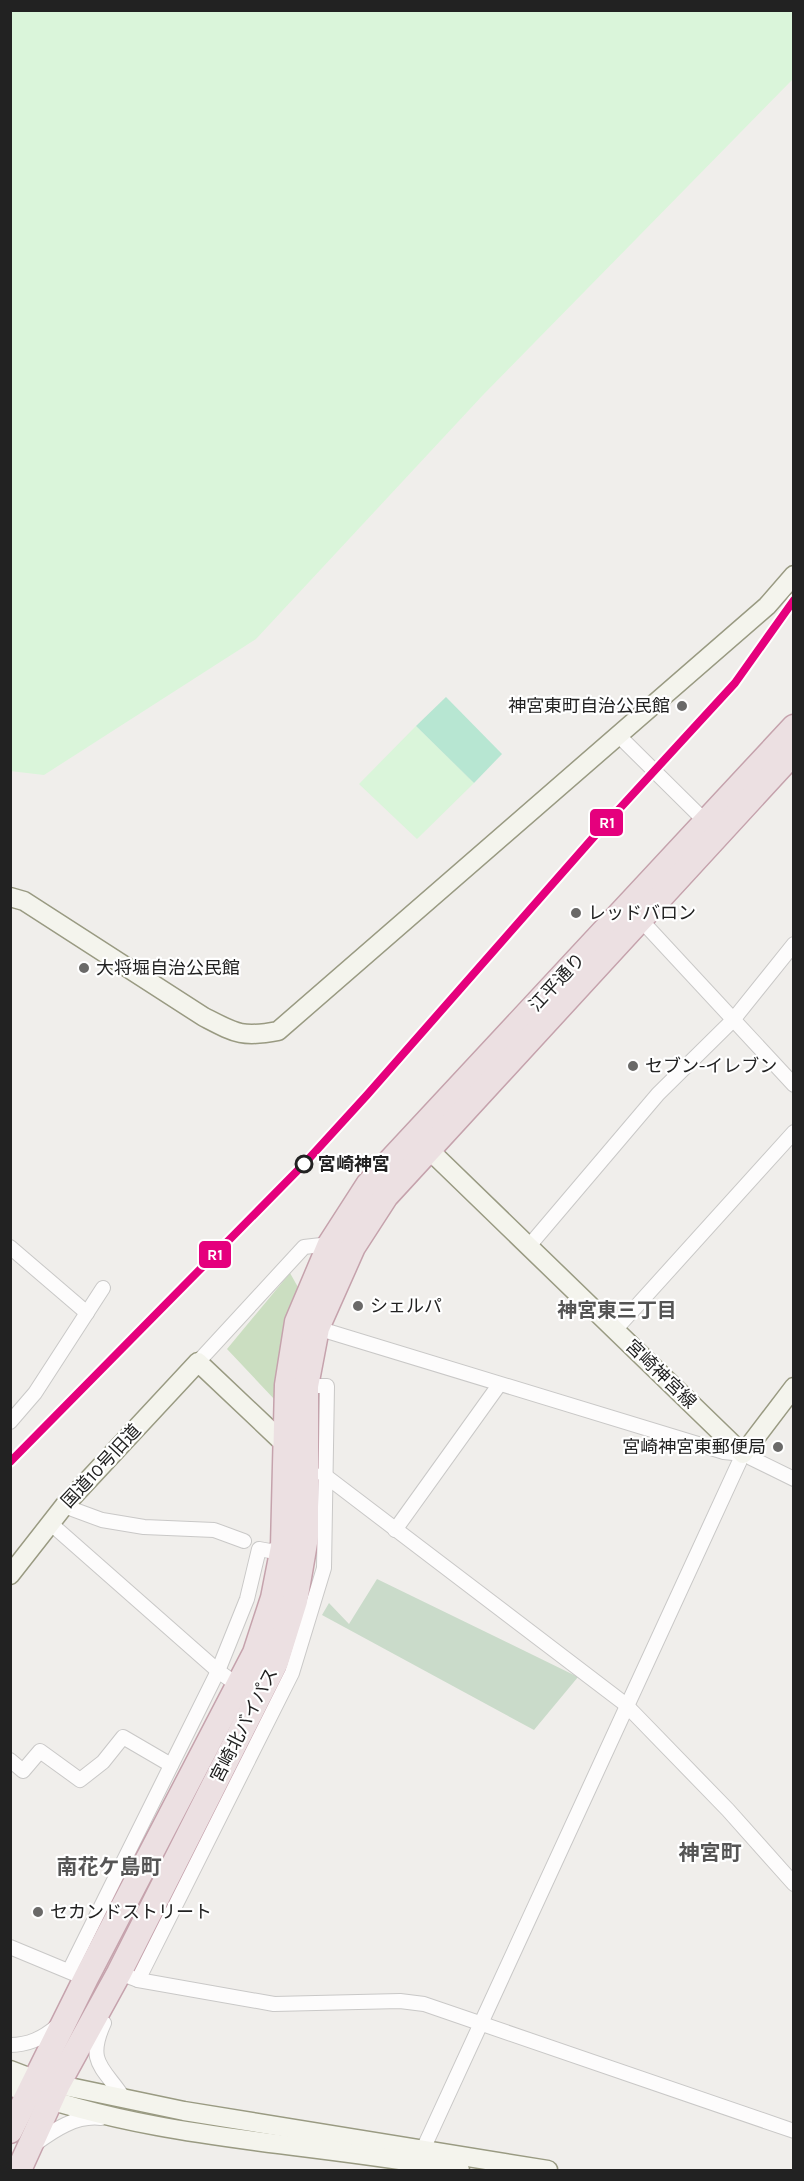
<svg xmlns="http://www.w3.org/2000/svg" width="804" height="2181" viewBox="0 0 804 2181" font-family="Karla,'Noto Sans JP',sans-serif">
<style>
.forest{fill:#cbdec1}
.cemetery{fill:#cadbca}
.park{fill:#daf5da}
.pitch{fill:#b7e6d2}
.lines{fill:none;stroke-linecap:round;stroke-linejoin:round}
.street-casing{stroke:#c9c8c7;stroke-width:16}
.secondary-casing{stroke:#999a82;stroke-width:21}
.highway-casing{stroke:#c5a2ac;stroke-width:27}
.street{stroke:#fdfcfc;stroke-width:14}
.secondary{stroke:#f4f4ed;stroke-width:18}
.highway{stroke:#ece0e2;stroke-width:24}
.rail-1-casing{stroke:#fff;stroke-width:12}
.rail-1{stroke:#e5007d;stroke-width:8}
.poi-dot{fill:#6a6968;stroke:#fff;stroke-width:2}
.stop-dot{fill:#fff;stroke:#222;stroke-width:3}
.labels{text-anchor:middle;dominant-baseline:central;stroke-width:4.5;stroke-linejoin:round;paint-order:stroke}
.poi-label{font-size:18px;fill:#222;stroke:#fff;text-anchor:start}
.street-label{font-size:18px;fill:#222;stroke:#fff}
.stop-label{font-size:18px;font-weight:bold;fill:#222;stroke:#fff;text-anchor:start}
.neighbourhood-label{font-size:20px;font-weight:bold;fill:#555;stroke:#fff}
.quarter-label{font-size:21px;font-weight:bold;fill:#555;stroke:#fff}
.line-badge{stroke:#fff;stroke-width:2}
.badge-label{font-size:16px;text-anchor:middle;font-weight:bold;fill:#fff}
</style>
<rect width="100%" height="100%" fill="#f0eeeb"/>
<!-- forest -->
<polygon class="forest" points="290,1273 299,1289 278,1366 275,1400 227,1349"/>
<!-- cemetery -->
<polygon class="cemetery" points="377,1579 578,1677 534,1730 322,1615 329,1603 349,1624"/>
<!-- park -->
<g class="park">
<polygon points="11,10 793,11 793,79 483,395 256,639 44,775 10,771"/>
<polygon points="416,726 474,783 417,839 359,784"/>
</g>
<!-- pitch -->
<polygon class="pitch" points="446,697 502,754 474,783 416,726"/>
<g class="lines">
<!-- street casing -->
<g class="street-casing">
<g id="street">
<polyline points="618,735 710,826"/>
<polyline points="640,919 794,1085"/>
<polyline points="529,1246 658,1094 733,1020 794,944"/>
<polyline points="10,1247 87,1313"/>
<polyline points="317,1328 724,1452 743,1454 794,1479"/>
<polyline points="615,1330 794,1132"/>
<polyline points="198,1362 304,1247 330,1244"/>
<polyline points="10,1422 35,1393 103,1288"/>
<polyline points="323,1474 625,1704 728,1810 794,1884"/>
<polyline points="64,1506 102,1520 144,1527 214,1530 244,1541"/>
<polyline points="50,1523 218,1671 239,1686"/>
<polyline points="395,1530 499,1385"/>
<polyline points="10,1760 23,1771 40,1751 80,1780 103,1762 123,1737 171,1765"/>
<polyline points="10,1947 75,1974"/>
<polyline points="69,1971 218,1671 247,1599 259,1549 270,1551 283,1547"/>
<polyline points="118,1980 119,1973 138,1980 274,2004 400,2001 424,2004 794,2131"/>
<polyline points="138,1980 292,1673 324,1568 327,1386 306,1386"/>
<path d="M104 2023C85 2064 105 2068 125 2100"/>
<path d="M10 2045C29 2045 43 2038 57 2026"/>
<path d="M35 2144C54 2130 76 2115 101 2118"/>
<polyline points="419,2158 743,1454"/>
</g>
</g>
<!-- secondary casing -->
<g class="secondary-casing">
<g id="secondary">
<path d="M10 897 24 901 204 1017C235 1033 242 1038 278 1031L767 606 794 575"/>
<polyline points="420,1141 743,1454 794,1387"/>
<polyline points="10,1575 64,1506 198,1362 291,1450"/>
<polyline points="10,2070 36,2080 184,2111 548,2170"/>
<path d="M10 2086C153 2141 311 2142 460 2170"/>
</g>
</g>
<!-- highway casing -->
<g class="highway-casing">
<g id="highway">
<polyline points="10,2131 86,1978 255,1653 273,1598 283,1547 287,1385 297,1322 330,1244 368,1185 794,727"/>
<polyline points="19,2170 58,2084 119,1973 276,1662 295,1601 306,1537 306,1386 317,1328 353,1247 386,1196 794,752"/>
</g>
</g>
<!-- street -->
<use href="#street" class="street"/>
<!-- secondary -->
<use href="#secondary" class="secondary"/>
<!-- highway -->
<use href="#highway" class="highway"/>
<!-- rail-1 casing -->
<g class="rail-1-casing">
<polyline id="rail-1" points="10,1462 304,1164 367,1095 599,831 735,683 794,600"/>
</g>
<!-- rail-1 -->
<use href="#rail-1" class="rail-1"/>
</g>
<!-- markers -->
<g class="poi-dot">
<circle cx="682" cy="706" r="6"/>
<circle cx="576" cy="913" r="6"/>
<circle cx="84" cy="968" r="6"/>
<circle cx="633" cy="1066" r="6"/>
<circle cx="358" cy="1306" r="6"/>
<circle cx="778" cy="1447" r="6"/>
<circle cx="38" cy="1912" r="6"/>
</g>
<circle class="stop-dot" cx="304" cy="1164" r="8"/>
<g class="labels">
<!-- poi labels -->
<g class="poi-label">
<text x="670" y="706" text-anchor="end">神宮東町自治公民館</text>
<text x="588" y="913">レッドバロン</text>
<text x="96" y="968">大将堀自治公民館</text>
<text x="645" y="1066">セブン-イレブン</text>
<text x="370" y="1306">シェルパ</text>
<text x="766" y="1447" text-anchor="end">宮崎神宮東郵便局</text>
<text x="50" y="1912">セカンドストリート</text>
</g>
<!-- street labels -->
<g class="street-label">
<text transform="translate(557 982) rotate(-47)">江平通り</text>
<text transform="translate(661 1374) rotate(44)">宮崎神宮線</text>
<text transform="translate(101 1466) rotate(-47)">国道10号旧道</text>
<text transform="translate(244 1725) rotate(-63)">宮崎北バイパス</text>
</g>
<!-- stop labels -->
<g class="stop-label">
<text x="318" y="1164">宮崎神宮</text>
</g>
<!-- neighbourhood labels -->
<g class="neighbourhood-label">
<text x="617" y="1310">神宮東三丁目</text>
</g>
<!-- quarter labels -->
<g class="quarter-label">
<text x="710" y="1853">神宮町</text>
<text x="109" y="1867">南花ケ島町</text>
</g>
</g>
<g class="line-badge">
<rect x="589" y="808" width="35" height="29" rx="6" fill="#e5007d"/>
<rect x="198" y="1240" width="34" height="29" rx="6" fill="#e5007d"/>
</g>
<g class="badge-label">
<text x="607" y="828">R1</text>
<text x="215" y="1260">R1</text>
</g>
<!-- border -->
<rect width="804" height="2181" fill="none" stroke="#222222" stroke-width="24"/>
</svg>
